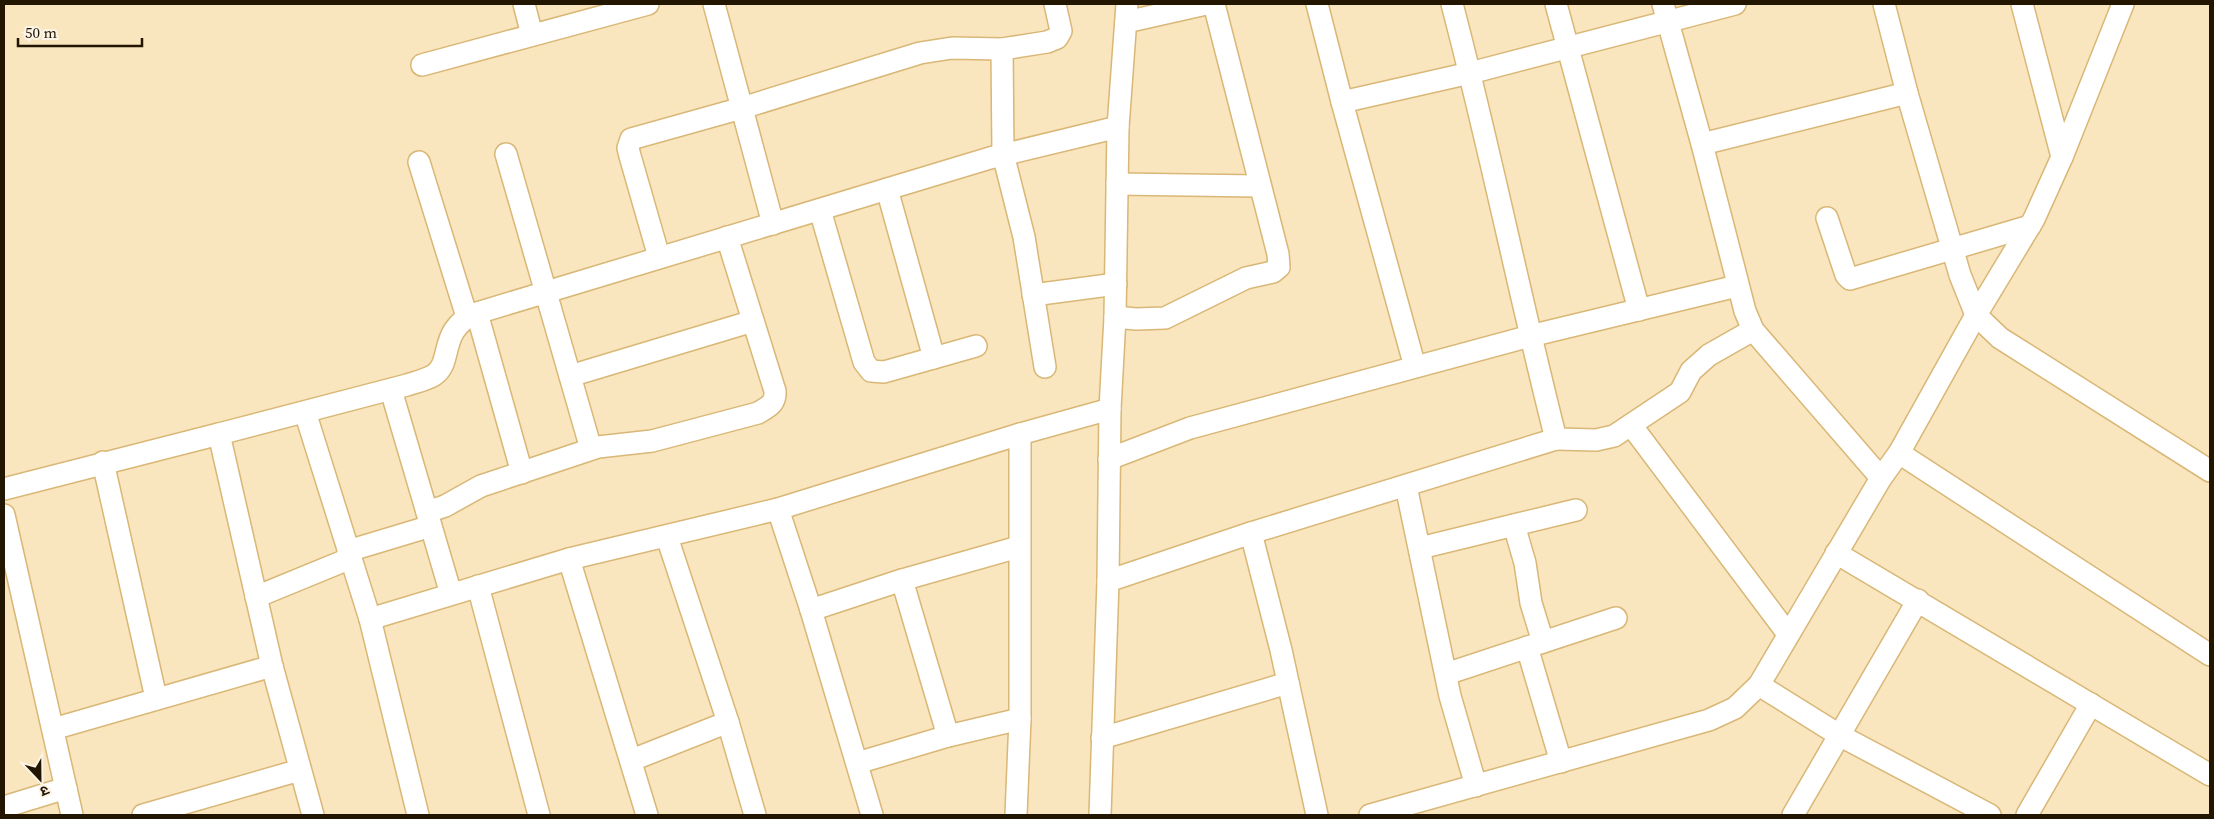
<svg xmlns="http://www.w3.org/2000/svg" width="2214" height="819" viewBox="0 0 2214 819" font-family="'Source Serif 4','Noto Sans Devanagari',serif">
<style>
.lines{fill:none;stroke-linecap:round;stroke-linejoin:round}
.minor-casing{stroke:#d9b776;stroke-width:24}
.minor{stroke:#fff;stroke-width:21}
</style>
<rect width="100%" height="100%" fill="#f9e5be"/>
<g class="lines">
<!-- minor casing -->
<g class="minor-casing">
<g id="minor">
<polyline points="524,4 532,35"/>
<polyline points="714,4 773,224"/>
<polyline points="1317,4 1342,102 1415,367"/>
<polyline points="1556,4 1639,310"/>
<polyline points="1663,4 1702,144 1745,311 1753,330 1881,478"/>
<polyline points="1884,4 1907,93 1960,275 1976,315 2000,338 2210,471"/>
<polyline points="2022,4 2062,157"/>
<polyline points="1126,22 1206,4"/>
<polyline points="1002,49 1003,154 1024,237 1045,367"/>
<polyline points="422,65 648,4"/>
<polyline points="1342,102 1470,73 1735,4"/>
<polyline points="1702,144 1907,93"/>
<polyline points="506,154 591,449"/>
<polyline points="419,162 467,317"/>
<polyline points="1117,184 1259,186"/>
<polyline points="887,189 934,358"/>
<polyline points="820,210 864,362 871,371 884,372 976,346"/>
<polyline points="1827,218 1846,275 1850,279 2030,226"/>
<polyline points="659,257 630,156 628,148 631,139 742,108 920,53 952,48 1002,49 1047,42 1057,38 1061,31 1055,4"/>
<polyline points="1033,295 1116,284"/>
<polyline points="477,313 522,473"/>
<polyline points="1115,317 1136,319 1165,318 1246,278 1273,272 1279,267 1278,254 1214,4"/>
<polyline points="570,376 753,321"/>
<polyline points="391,390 451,594"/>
<polyline points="305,412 370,619 418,815"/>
<polyline points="1631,425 1788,634"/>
<path d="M219 434 407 385C416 382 426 380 434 375 454 362 437 329 477 313L990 158 1118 127"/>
<polyline points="1556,439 1596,440 1614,436 1680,392 1691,371 1709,355 1753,330"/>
<polyline points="1899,453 2210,655"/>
<polyline points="1109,459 1190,428 1530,336 1737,286"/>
<polyline points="103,462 156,698"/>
<polyline points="1406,486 1450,696 1476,786"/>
<polyline points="4,489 219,434 272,666 313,815"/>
<polyline points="778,509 811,610 872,815"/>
<path d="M427 512 445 506 481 486 598 447 652 441 758 413C768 407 776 404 775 391L727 237"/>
<polyline points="4,515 72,815"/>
<polyline points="1514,525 1525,563 1531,603 1543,642"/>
<polyline points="1251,533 1281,650 1317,815"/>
<polyline points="667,537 728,722 755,815"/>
<polyline points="1420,548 1576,510"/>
<polyline points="348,551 431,526"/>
<polyline points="1836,553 2210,775"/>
<polyline points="569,559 647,815"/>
<polyline points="902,580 948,736"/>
<path d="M1108 581 1251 533 1556 439C1519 294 1490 148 1452 4"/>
<polyline points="478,586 539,815"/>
<polyline points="256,597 351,558"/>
<polyline points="811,610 902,580 1018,547"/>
<polyline points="370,619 569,559 778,509 1020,434 1110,409"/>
<polyline points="1527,647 1561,762"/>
<polyline points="1446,674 1616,618"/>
<polyline points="1759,685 1839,735 1990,815"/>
<polyline points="53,729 272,666"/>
<polyline points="1102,738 1288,683"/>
<polyline points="632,760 728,722"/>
<polyline points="857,763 948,736 1020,719"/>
<polyline points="4,807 66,788"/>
<polyline points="143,815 300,770"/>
<polyline points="1016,815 1020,719 1020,434"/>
<polyline points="1100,815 1108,581 1110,409 1115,317 1118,127 1127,4"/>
<polyline points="1370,815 1709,720 1735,708 1759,685 1881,478 1899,453 1976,315 2034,219 2062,157 2123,4"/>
<polyline points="1793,815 1918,600"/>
<polyline points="2027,815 2091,704"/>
</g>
</g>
<!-- minor -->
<use href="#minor" class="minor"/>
</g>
<!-- border -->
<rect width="2214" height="819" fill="none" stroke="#221600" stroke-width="10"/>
<!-- north arrow -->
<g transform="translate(40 779) rotate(158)" stroke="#fbf4e7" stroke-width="4" paint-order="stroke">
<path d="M0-4L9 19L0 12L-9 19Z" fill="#221600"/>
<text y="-8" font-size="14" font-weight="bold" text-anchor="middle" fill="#221600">उ</text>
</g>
<!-- scale -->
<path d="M18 38v8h124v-8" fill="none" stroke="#221600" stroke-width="2.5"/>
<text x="25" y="38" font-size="15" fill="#221600" stroke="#fbf4e7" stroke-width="4" paint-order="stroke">50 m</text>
</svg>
